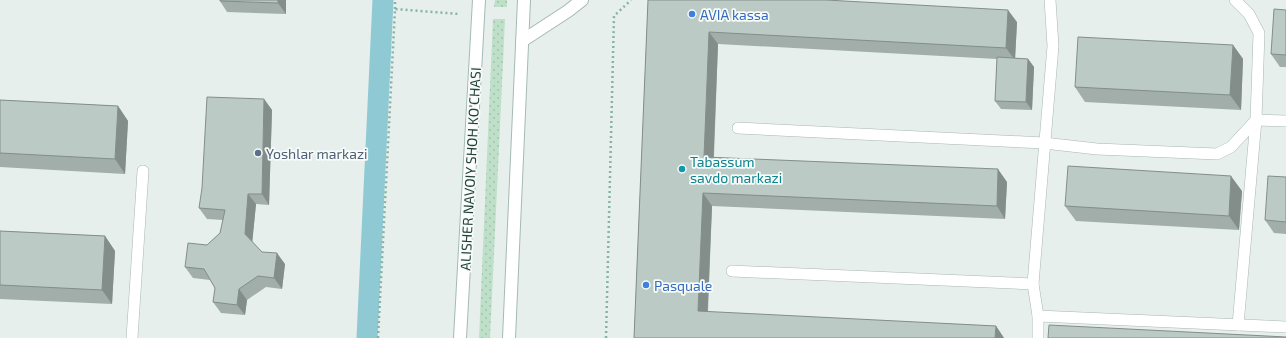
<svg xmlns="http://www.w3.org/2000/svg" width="1286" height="338" viewBox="0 0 1286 338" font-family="'Exo 2',sans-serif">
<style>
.grass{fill:url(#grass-dots)}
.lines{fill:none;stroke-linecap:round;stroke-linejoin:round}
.canal{stroke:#8ec9d4;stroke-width:21}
.lane-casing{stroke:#a8b8b2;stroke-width:12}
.street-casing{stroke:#a8b8b2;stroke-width:14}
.secondary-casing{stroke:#a4bbb3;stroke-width:14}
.path{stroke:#86b3a5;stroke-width:2.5;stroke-dasharray:2 3;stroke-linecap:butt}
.lane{stroke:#fff;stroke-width:11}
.street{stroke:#fff;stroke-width:12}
.secondary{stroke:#fff;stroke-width:12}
.wall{fill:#a1aea9}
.shaded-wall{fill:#838d89}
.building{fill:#bbcac4;stroke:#838d89}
.shop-dot{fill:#3f7fe0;stroke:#f7fbf9;stroke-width:1.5}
.service-dot{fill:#5c6f8a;stroke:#f7fbf9;stroke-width:1.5}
.culture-dot{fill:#0f9aa8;stroke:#f7fbf9;stroke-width:1.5}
.labels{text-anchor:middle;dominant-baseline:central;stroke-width:3.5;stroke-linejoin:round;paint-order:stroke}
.shop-label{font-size:14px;fill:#366cbe;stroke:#f7fbf9;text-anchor:start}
.service-label{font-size:14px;fill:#4e5e75;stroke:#f7fbf9;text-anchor:start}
.culture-label{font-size:14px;fill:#0d838f;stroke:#f7fbf9;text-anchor:start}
.street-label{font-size:14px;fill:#24423a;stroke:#f7fbf9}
</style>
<defs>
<pattern id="grass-dots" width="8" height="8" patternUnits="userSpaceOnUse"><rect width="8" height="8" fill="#bfe0c8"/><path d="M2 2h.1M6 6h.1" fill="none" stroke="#a4c1ad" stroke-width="1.8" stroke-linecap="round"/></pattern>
</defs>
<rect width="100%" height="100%" fill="#e6efeb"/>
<!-- grass -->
<g class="grass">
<polygon points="495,0 507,0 507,7 494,7"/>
<polygon points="493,19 505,19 490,338 479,338"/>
</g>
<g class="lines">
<!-- canal -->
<polyline class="canal" points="367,338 383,0"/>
<!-- lane casing -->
<g class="lane-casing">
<g id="lane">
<polyline points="738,128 1044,143 1097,149 1217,154 1231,147 1256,120 1259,33 1249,14 1235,0"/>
<polyline points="732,271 1033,284"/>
<polyline points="1038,316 1286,327"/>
<polyline points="1238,325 1256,120 1286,121"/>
<polyline points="132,338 143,171"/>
<polyline points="1038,338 1038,316 1033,284 1053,46 1050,0"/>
</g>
</g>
<!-- street casing -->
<g class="street-casing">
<polyline id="street" points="522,41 568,11 582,0"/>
</g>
<!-- secondary casing -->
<g class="secondary-casing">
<g id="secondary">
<polyline points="460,338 479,0"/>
<polyline points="509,338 524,0"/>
</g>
</g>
<!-- path -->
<g class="path">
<polyline points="395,9 395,0"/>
<polyline points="378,338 395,9 459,14"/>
<polyline points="606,338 614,16 631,0"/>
</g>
<!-- lane -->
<use href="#lane" class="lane"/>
<!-- street -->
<use href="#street" class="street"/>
<!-- secondary -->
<use href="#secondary" class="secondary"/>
</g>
<!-- wall -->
<g class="wall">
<polygon points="286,0 286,14 227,12 220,1"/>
<polygon points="648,0 1017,22 1015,58 1028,59 1034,67 1032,110 1001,109 995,101 997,59 718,44 714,157 1007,182 1005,219 712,206 708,312 996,326 1004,338 634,338"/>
<polygon points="1286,10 1286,67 1280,67 1271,54"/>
<polygon points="1233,45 1243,59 1241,110 1085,102 1075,87"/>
<polygon points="264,99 272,110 269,205 256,204 252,242 262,252 285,264 282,289 266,287 247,300 245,315 221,313 213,302 215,288 210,280 193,278 185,267 207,245 220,233 223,220 207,219 199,208"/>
<polygon points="0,100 118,106 128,121 125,174 0,167"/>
<polygon points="1286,177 1286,234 1274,233 1265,220"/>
<polygon points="1242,191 1239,230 1076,221 1065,206"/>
<polygon points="0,231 105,236 115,251 112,304 0,299"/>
</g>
<!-- shaded-wall -->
<g class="shaded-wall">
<polygon points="278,0 286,0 286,14 278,3"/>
<polygon points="1008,10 1017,22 1015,60 1006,48"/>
<polygon points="709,32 718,44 713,169 704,157"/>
<polygon points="1233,45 1243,59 1241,110 1230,95"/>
<polygon points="1028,59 1034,67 1032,110 1026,102"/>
<polygon points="264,99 272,110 269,205 262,194"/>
<polygon points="118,106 128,121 125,174 115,159"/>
<polygon points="998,169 1007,182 1005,219 997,206"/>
<polygon points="1231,176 1242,191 1239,230 1229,216"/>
<polygon points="703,193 712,206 707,324 698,311"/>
<polygon points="248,194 256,204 252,245 245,234"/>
<polygon points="105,236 115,251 112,304 102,290"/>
<polygon points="277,253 285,264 282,289 274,278"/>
<polygon points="239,289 247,300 245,315 237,305"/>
<polygon points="996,326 1004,338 995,338"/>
</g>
<!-- building -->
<g class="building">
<polygon points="220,0 278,0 278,3 220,1"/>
<polygon points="648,0 826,0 1008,10 1006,48 709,32 704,157 998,169 997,206 703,193 698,311 996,326 995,338 634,338"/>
<polygon points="1274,9 1286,10 1286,55 1271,54"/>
<polygon points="1078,37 1233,45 1230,95 1075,87"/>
<polygon points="997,57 1028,59 1026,102 995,101"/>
<polygon points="207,97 264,99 262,194 248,194 245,234 262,252 277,253 274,278 258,276 239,289 237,305 213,302 215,288 204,269 185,267 188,243 207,245 220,233 225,210 199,208 202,188"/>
<polygon points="0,100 118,106 115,159 0,153"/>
<polygon points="1068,166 1231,176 1229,216 1065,206"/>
<polygon points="1268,176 1286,177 1286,222 1265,220"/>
<polygon points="0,231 105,236 102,290 0,285"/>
<polygon points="1049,325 1286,337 1286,338 1048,338"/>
</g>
<!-- markers -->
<g class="shop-dot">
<circle cx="692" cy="14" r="4"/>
<circle cx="646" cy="285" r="4"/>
</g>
<circle class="service-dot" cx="258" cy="153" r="4"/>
<circle class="culture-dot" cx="682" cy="169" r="4"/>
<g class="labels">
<!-- shop labels -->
<g class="shop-label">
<text x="700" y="14">AVIA kassa</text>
<text x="654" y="285">Pasquale</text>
</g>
<!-- service labels -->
<g class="service-label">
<text x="266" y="153">Yoshlar markazi</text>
</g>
<!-- culture labels -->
<g class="culture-label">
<text x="690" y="161">Tabassum<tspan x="690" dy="16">savdo markazi</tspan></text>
</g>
<!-- street labels -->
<g class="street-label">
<text transform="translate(470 169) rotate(-87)">ALISHER NAVOIY SHOH KO'CHASI</text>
</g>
</g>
</svg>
